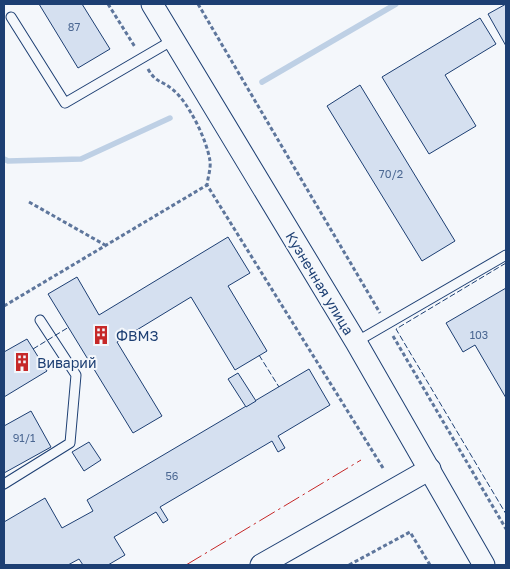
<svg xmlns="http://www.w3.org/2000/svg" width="510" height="569" viewBox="0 0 510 569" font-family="'Golos Text',sans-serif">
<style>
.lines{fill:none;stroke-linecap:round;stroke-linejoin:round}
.stream{stroke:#bed0e5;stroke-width:5.5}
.building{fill:#d5e0f0;stroke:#1d3f73}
.service-casing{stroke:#1d3f73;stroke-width:11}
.tertiary-casing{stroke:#1d3f73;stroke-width:23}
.path{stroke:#5e769c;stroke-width:3;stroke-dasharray:4 2.5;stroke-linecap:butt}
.service{stroke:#f4f7fb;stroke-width:9}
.tertiary{stroke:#f4f7fb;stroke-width:21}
.fence{stroke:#1d3f73;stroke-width:1;stroke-dasharray:6 2.5;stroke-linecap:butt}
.power{stroke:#c62828;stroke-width:1;stroke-dasharray:18 4 2.5 4;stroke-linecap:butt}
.labels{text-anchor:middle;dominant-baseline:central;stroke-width:4;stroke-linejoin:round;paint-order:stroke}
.number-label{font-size:11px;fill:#4b6792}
.street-label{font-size:14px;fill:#1d3f73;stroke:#f4f7fb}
.poi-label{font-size:14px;fill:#1d3f73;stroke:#f4f7fb;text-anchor:start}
</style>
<rect width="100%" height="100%" fill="#f4f7fb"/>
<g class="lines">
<!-- stream -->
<g class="stream">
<polyline points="262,82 396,4"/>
<polyline points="4,159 8,161 81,159 170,118"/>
</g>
</g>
<!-- building -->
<g class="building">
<polygon points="39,4 82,4 110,49 78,68"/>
<polygon points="506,4 506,46 488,14"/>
<polygon points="480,18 496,44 445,75 476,126 429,154 382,77"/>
<polygon points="360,85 455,241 422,261 327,106"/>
<polygon points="228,237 250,273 228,286 267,351 235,370 191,297 117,342 162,416 133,433 48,294 77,277 99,315"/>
<polygon points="506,288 506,398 475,345 463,352 446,323"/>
<polygon points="27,339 47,371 4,397 4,352"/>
<polygon points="309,369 330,405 278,436 285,448 278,452 272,441 160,507 168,520 163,523 156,512 114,537 125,555 108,565 83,565 79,559 68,565 4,565 4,522 45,498 62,528 93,511 87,500"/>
<polygon points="238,373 256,401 246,407 228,379"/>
<polygon points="31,411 51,447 4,473 4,426"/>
<polygon points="89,442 101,460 84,471 72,452"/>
</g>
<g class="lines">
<!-- service casing -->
<g class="service-casing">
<g id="service">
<polyline points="11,17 65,103 173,40"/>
<polyline points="356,342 506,255"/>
<polyline points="4,484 70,443 76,375 40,320"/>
</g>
</g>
<!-- tertiary casing -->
<g class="tertiary-casing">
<g id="tertiary">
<polyline points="152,4 356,342 484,565"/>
<polyline points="261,565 430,469"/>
</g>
</g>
<!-- path -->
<g class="path">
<polyline points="108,4 135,47"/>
<polyline points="198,4 380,313"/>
<path d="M148 69C156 83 161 80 172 89 188 101 207 140 210 161 211 168 208 177 207 185L383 468"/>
<polyline points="29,202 105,245"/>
<polyline points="4,306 207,185"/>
<polyline points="393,336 506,529"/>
<polyline points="349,565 410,532 430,565"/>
</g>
<!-- service -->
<use href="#service" class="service"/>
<!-- tertiary -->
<use href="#tertiary" class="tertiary"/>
<!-- fence -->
<g class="fence">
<polyline points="506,263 396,329 506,514"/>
<polyline points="33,349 69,327"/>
<polyline points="259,355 279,387"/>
</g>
<!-- power -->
<polyline class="power" points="186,565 361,460"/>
</g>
<!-- icons -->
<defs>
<g id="building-bare" transform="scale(1.5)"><path d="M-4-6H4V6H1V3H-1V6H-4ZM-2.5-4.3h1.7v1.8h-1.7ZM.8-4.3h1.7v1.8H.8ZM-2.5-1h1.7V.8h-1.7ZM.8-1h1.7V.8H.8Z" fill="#c62828" stroke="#f4f7fb" stroke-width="2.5" paint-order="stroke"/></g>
</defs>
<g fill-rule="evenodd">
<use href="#building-bare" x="101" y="335"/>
<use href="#building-bare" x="22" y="362"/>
</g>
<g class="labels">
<!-- number labels -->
<g class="number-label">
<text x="74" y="26">87</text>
<text x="391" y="173">70/2</text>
<text x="479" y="334">103</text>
<text x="24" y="437">91/1</text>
<text x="172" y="475">56</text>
</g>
<!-- street labels -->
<g class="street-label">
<text transform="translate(320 283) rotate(59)">Кузнечная улица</text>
</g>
<!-- poi labels -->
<g class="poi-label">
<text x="116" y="335">ФВМЗ</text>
<text x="37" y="362">Виварий</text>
</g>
</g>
<!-- border -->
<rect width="510" height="569" fill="none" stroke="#1d3f73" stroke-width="10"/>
</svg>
